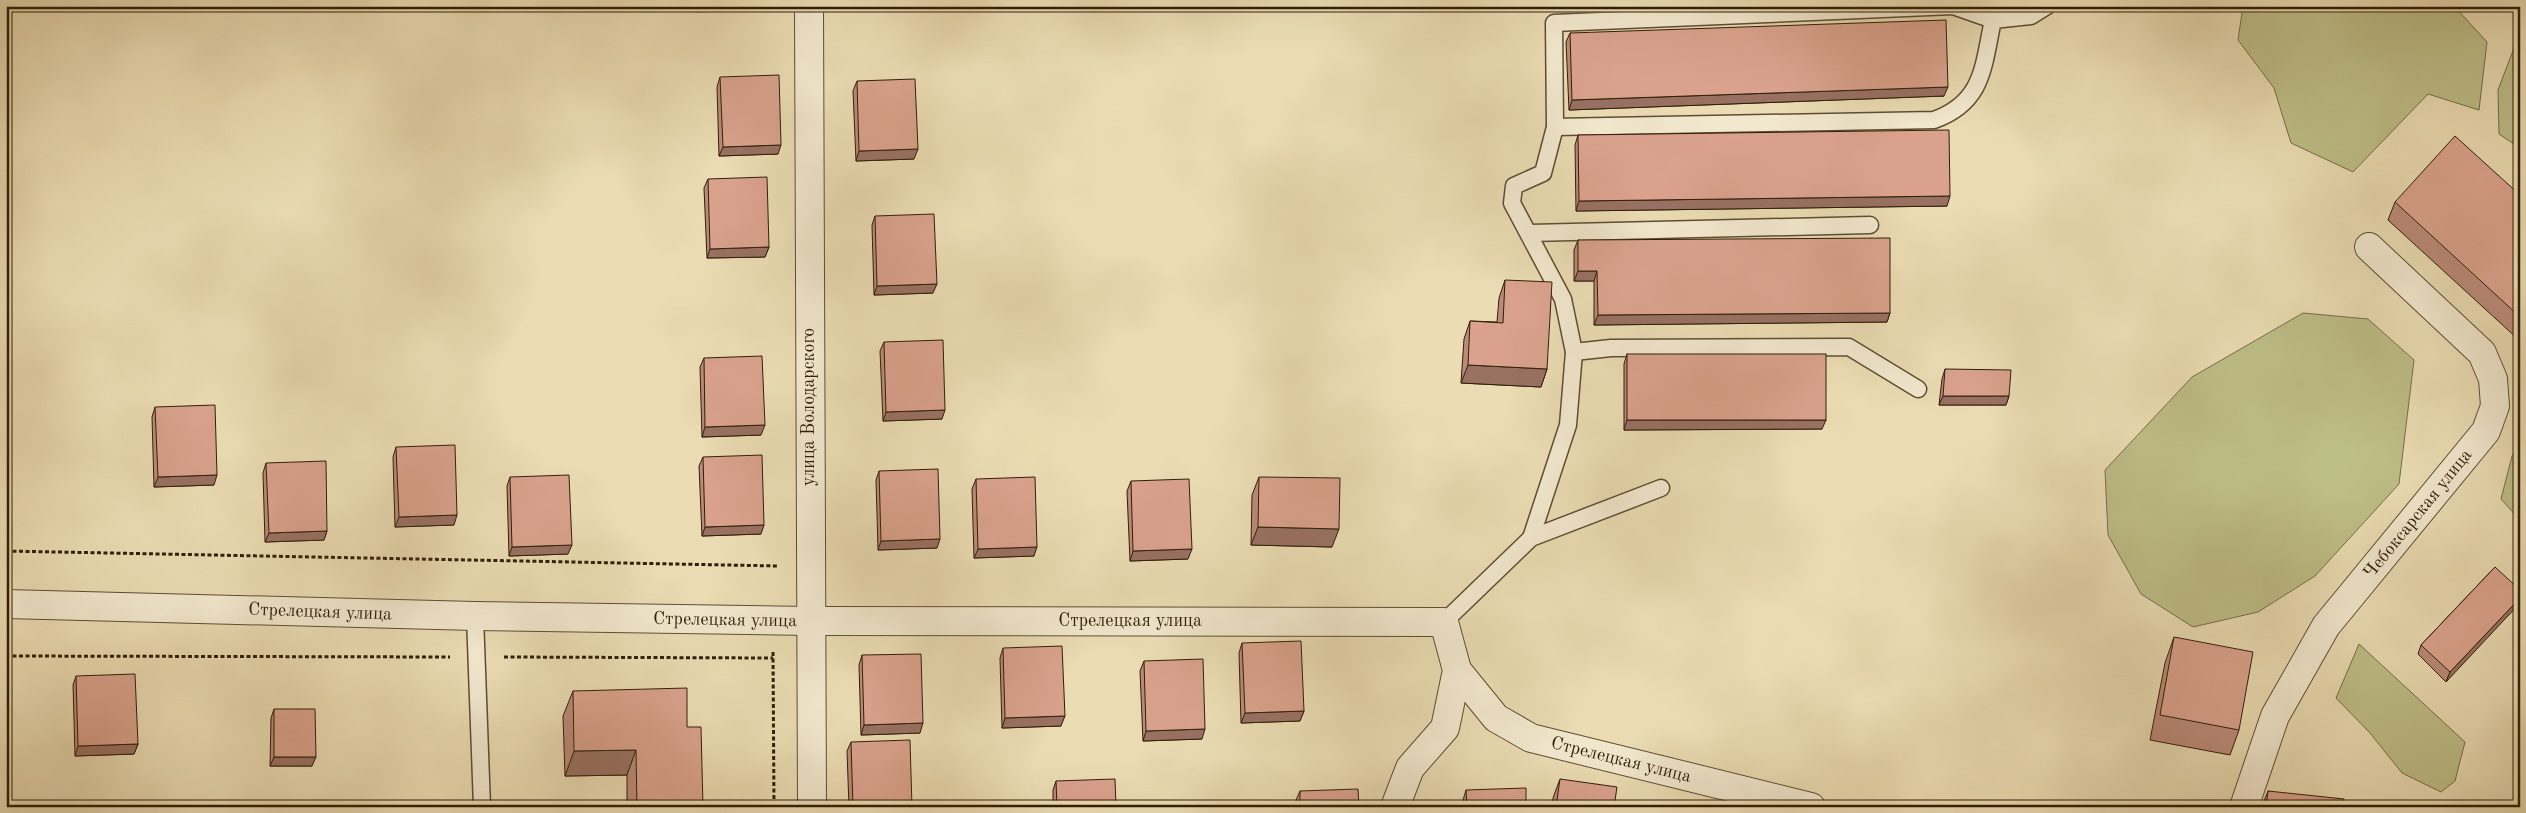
<svg xmlns="http://www.w3.org/2000/svg" width="2526" height="813" viewBox="0 0 2526 813" font-family="'Old Standard TT',serif">
<style>
.green{fill:#bebe88;stroke:#776e48}
.lines{fill:none;stroke-linecap:round;stroke-linejoin:round}
.service-casing{stroke:#5f4e33;stroke-width:19}
.minor-casing{stroke:#5f4e33;stroke-width:30}
.path{stroke:#301f08;stroke-width:3;stroke-dasharray:4 2.5;stroke-linecap:butt}
.service{stroke:#f2e8ce;stroke-width:16}
.minor{stroke:#f2e8ce;stroke-width:28}
.wall{fill:#bb8b79;stroke:#301f08}
.shaded-wall{fill:#997163;stroke:#301f08}
.building{fill:#daa28d;stroke:#301f08}
.labels{text-anchor:middle;dominant-baseline:central;stroke-width:4;stroke-linejoin:round;paint-order:stroke}
.street-label{font-size:18px;fill:#301f08;stroke:#f2e8ce}
</style>
<rect width="100%" height="100%" fill="#ebdcb3"/>
<filter id="stains"><feTurbulence type="fractalNoise" baseFrequency=".004" numOctaves="4"/><feColorMatrix values="0 0 0 0 .2 0 0 0 0 .09 0 0 0 0 .02 0 0 0 .5 -.17"/></filter>
<radialGradient id="worn" r=".72"><stop offset=".6" stop-color="#630" stop-opacity="0"/><stop offset="1" stop-color="#630" stop-opacity=".3"/></radialGradient>
<!-- green -->
<g class="green">
<polygon points="2243,6 2454,6 2487,42 2479,110 2428,94 2353,172 2291,143 2274,88 2238,40"/>
<polygon points="2514,48 2520,49 2520,148 2499,134 2498,90"/>
<polygon points="2303,313 2368,319 2414,360 2399,484 2315,576 2258,612 2193,627 2141,594 2108,535 2105,470 2192,377"/>
<polygon points="2520,446 2520,520 2501,499 2512,456"/>
<polygon points="2359,644 2465,742 2455,781 2441,792 2402,773 2370,733 2336,698"/>
</g>
<g class="lines">
<!-- service casing -->
<g class="service-casing">
<g id="service">
<path d="M1555 127 1934 120C1984 102 1983 66 1993 20"/>
<polyline points="1530,233 1870,225"/>
<polyline points="1574,352 1611,348 1849,347 1918,389"/>
<polyline points="1531,538 1568,425 1574,352 1563,299 1512,203 1514,186 1543,173 1555,127 1554,23 1953,6 1993,20 2031,16 2047,6"/>
<polyline points="475,616 482,807"/>
<polyline points="1444,622 1531,538 1661,488"/>
</g>
</g>
<!-- minor casing -->
<g class="minor-casing">
<g id="minor">
<polyline points="809,6 812,807"/>
<polyline points="6,604 475,616 810,621 1444,622 1457,670 1445,728 1410,768 1395,807"/>
<polyline points="1457,670 1496,718 1531,738 1811,807"/>
<polyline points="2244,807 2275,716 2326,626 2486,431 2495,406 2493,379 2482,353 2369,247"/>
</g>
</g>
<!-- path -->
<g class="path">
<polyline points="6,551 777,566"/>
<polyline points="773,652 774,807"/>
<polyline points="6,656 450,657"/>
<polyline points="504,657 773,658"/>
</g>
<!-- service -->
<use href="#service" class="service"/>
<!-- minor -->
<use href="#minor" class="minor"/>
</g>
<!-- wall -->
<g class="wall">
<polygon points="1570,33 1944,96 1569,110 1566,42"/>
<polygon points="720,77 778,154 719,156 717,87"/>
<polygon points="857,81 914,159 856,161 853,91"/>
<polygon points="1578,135 1947,206 1576,211 1575,145"/>
<polygon points="708,179 769,247 765,257 707,258 704,188"/>
<polygon points="2520,195 2520,341 2388,220 2395,202"/>
<polygon points="875,216 933,293 874,295 872,225"/>
<polygon points="1578,240 1890,313 1887,322 1594,325 1594,281 1574,281 1574,250"/>
<polygon points="1505,280 1547,369 1541,387 1461,383 1464,339 1470,321 1497,322 1499,298"/>
<polygon points="884,342 942,419 883,421 880,351"/>
<polygon points="1627,354 1822,429 1624,430 1624,364"/>
<polygon points="704,358 761,435 702,437 700,367"/>
<polygon points="1945,369 2009,396 2006,405 1939,405 1942,379"/>
<polygon points="155,407 214,485 154,487 152,417"/>
<polygon points="396,447 454,525 395,527 393,457"/>
<polygon points="703,457 761,534 702,536 699,466"/>
<polygon points="266,463 327,531 324,540 265,542 263,473"/>
<polygon points="879,471 937,548 878,550 876,480"/>
<polygon points="510,477 568,554 509,556 507,486"/>
<polygon points="1259,477 1332,547 1251,545 1252,495"/>
<polygon points="976,479 1034,556 974,558 972,489"/>
<polygon points="1131,481 1188,559 1130,561 1127,491"/>
<polygon points="2495,567 2446,682 2418,654 2421,645"/>
<polygon points="2174,637 2239,730 2230,755 2150,740 2165,663"/>
<polygon points="1242,643 1304,711 1300,721 1241,723 1239,653"/>
<polygon points="1003,648 1061,726 1002,728 1000,658"/>
<polygon points="862,655 920,733 861,735 859,665"/>
<polygon points="1144,661 1202,739 1143,741 1140,671"/>
<polygon points="76,676 138,744 134,754 75,756 73,685"/>
<polygon points="573,691 687,727 703,807 627,807 627,775 565,776 563,716"/>
<polygon points="274,709 312,766 270,766 271,718"/>
<polygon points="851,742 912,807 849,807 847,751"/>
<polygon points="1560,779 1614,807 1552,807 1553,798"/>
<polygon points="1056,781 1116,807 1053,807 1053,790"/>
<polygon points="1466,790 1526,807 1463,807 1463,800"/>
<polygon points="1300,791 1359,807 1296,807 1296,800"/>
<polygon points="2268,791 2343,807 2264,807 2264,801"/>
</g>
<!-- shaded-wall -->
<g class="shaded-wall">
<rect x="6" y="6" width="11" height="3"/>
<polygon points="698,6 757,6 755,10 696,12"/>
<polygon points="871,6 930,6 929,7 870,9"/>
<polygon points="1948,87 1944,96 1569,110 1572,100"/>
<polygon points="781,145 778,154 719,156 723,147"/>
<polygon points="918,149 914,159 856,161 859,151"/>
<polygon points="1950,196 1947,206 1576,211 1579,201"/>
<polygon points="769,247 765,257 707,258 710,249"/>
<polygon points="1578,271 1597,271 1594,281 1574,281"/>
<polygon points="937,284 933,293 874,295 877,286"/>
<polygon points="1890,313 1887,322 1594,325 1598,315"/>
<polygon points="1468,365 1547,369 1541,387 1461,383"/>
<polygon points="1943,396 2009,396 2006,405 1939,405"/>
<polygon points="945,410 942,419 883,421 886,412"/>
<polygon points="1627,420 1826,420 1822,429 1624,430"/>
<polygon points="765,425 761,435 702,437 705,427"/>
<polygon points="217,475 214,485 154,487 158,477"/>
<polygon points="457,515 454,525 395,527 399,517"/>
<polygon points="764,525 761,534 702,536 705,527"/>
<polygon points="1258,527 1339,529 1332,547 1251,545"/>
<polygon points="327,531 324,540 265,542 269,533"/>
<polygon points="6,534 12,534 8,543 6,544"/>
<polygon points="940,539 937,548 878,550 881,541"/>
<polygon points="572,545 568,554 509,556 512,547"/>
<polygon points="1037,547 1034,556 974,558 978,549"/>
<polygon points="1192,549 1188,559 1130,561 1133,551"/>
<polygon points="2520,598 2520,603 2446,682 2450,672"/>
<polygon points="1304,711 1300,721 1241,723 1245,713"/>
<polygon points="1065,716 1061,726 1002,728 1005,718"/>
<polygon points="923,723 920,733 861,735 864,725"/>
<polygon points="1205,729 1202,739 1143,741 1146,731"/>
<polygon points="138,744 134,754 75,756 78,746"/>
<polygon points="636,750 627,775 565,776 574,751"/>
<polygon points="274,757 316,757 312,766 270,766"/>
</g>
<!-- building -->
<g class="building">
<polygon points="1946,20 1948,87 1572,100 1570,33"/>
<polygon points="779,75 781,145 723,147 720,77"/>
<polygon points="915,79 918,149 859,151 857,81"/>
<polygon points="1949,130 1950,196 1579,201 1578,135"/>
<polygon points="2455,136 2520,195 2520,317 2395,202"/>
<polygon points="767,177 769,247 710,249 708,179"/>
<polygon points="934,214 937,284 877,286 875,216"/>
<polygon points="1890,238 1890,313 1598,315 1597,271 1578,271 1578,240"/>
<polygon points="1505,280 1552,282 1547,369 1468,365 1470,321 1503,323"/>
<polygon points="943,340 945,410 886,412 884,342"/>
<rect x="1627" y="354" width="199" height="66"/>
<polygon points="762,356 765,425 705,427 704,358"/>
<polygon points="1945,369 2011,370 2009,396 1943,396"/>
<polygon points="215,405 217,475 158,477 155,407"/>
<polygon points="455,445 457,515 399,517 396,447"/>
<polygon points="762,455 764,525 705,527 703,457"/>
<polygon points="326,461 327,531 269,533 266,463"/>
<polygon points="6,464 9,464 12,534 6,534"/>
<polygon points="938,469 940,539 881,541 879,471"/>
<polygon points="569,475 572,545 512,547 510,477"/>
<polygon points="1035,477 1037,547 978,549 976,479"/>
<polygon points="1259,477 1340,478 1339,529 1258,527"/>
<polygon points="1189,479 1192,549 1133,551 1131,481"/>
<polygon points="2495,567 2520,590 2520,598 2450,672 2421,645"/>
<polygon points="2174,637 2253,652 2239,730 2160,715"/>
<polygon points="1301,641 1304,711 1245,713 1242,643"/>
<polygon points="1062,646 1065,716 1005,718 1003,648"/>
<polygon points="921,654 923,723 864,725 862,655"/>
<polygon points="1203,659 1205,729 1146,731 1144,661"/>
<polygon points="135,674 138,744 78,746 76,676"/>
<polygon points="687,688 687,727 701,727 703,807 637,807 636,750 574,751 573,691"/>
<polygon points="6,697 7,724 6,724"/>
<polygon points="274,709 315,709 316,757 274,757"/>
<polygon points="910,740 912,807 853,807 851,742"/>
<polygon points="1115,779 1116,807 1057,807 1056,781"/>
<polygon points="1560,779 1617,787 1614,807 1556,807"/>
<polygon points="1526,788 1526,807 1467,807 1466,790"/>
<polygon points="1358,789 1359,807 1300,807 1300,791"/>
<polygon points="2268,791 2344,799 2343,807 2266,807"/>
</g>
<g class="labels">
<!-- street labels -->
<g class="street-label">
<text transform="translate(809 407) rotate(-90)">улица Володарского</text>
<text transform="translate(2418 514) rotate(-51)">Чебоксарская улица</text>
<text transform="translate(320 612) rotate(2)">Стрелецкая улица</text>
<text transform="translate(725 620) rotate(1)">Стрелецкая улица</text>
<text x="1130" y="621">Стрелецкая улица</text>
<text transform="translate(1621 760) rotate(14)">Стрелецкая улица</text>
</g>
</g>
<!-- margin -->
<rect width="2526" height="813" fill="none" stroke="#ebdcb3" stroke-width="25"/>
<rect x="8" y="8" width="2511" height="798" fill="none" stroke="#301f08" stroke-width="2.5"/>
<rect x="12" y="12" width="2501" height="788" fill="none" stroke="#301f08"/>
<rect width="100%" height="100%" filter="url(#stains)"/>
<rect width="100%" height="100%" fill="url(#worn)"/>
</svg>
